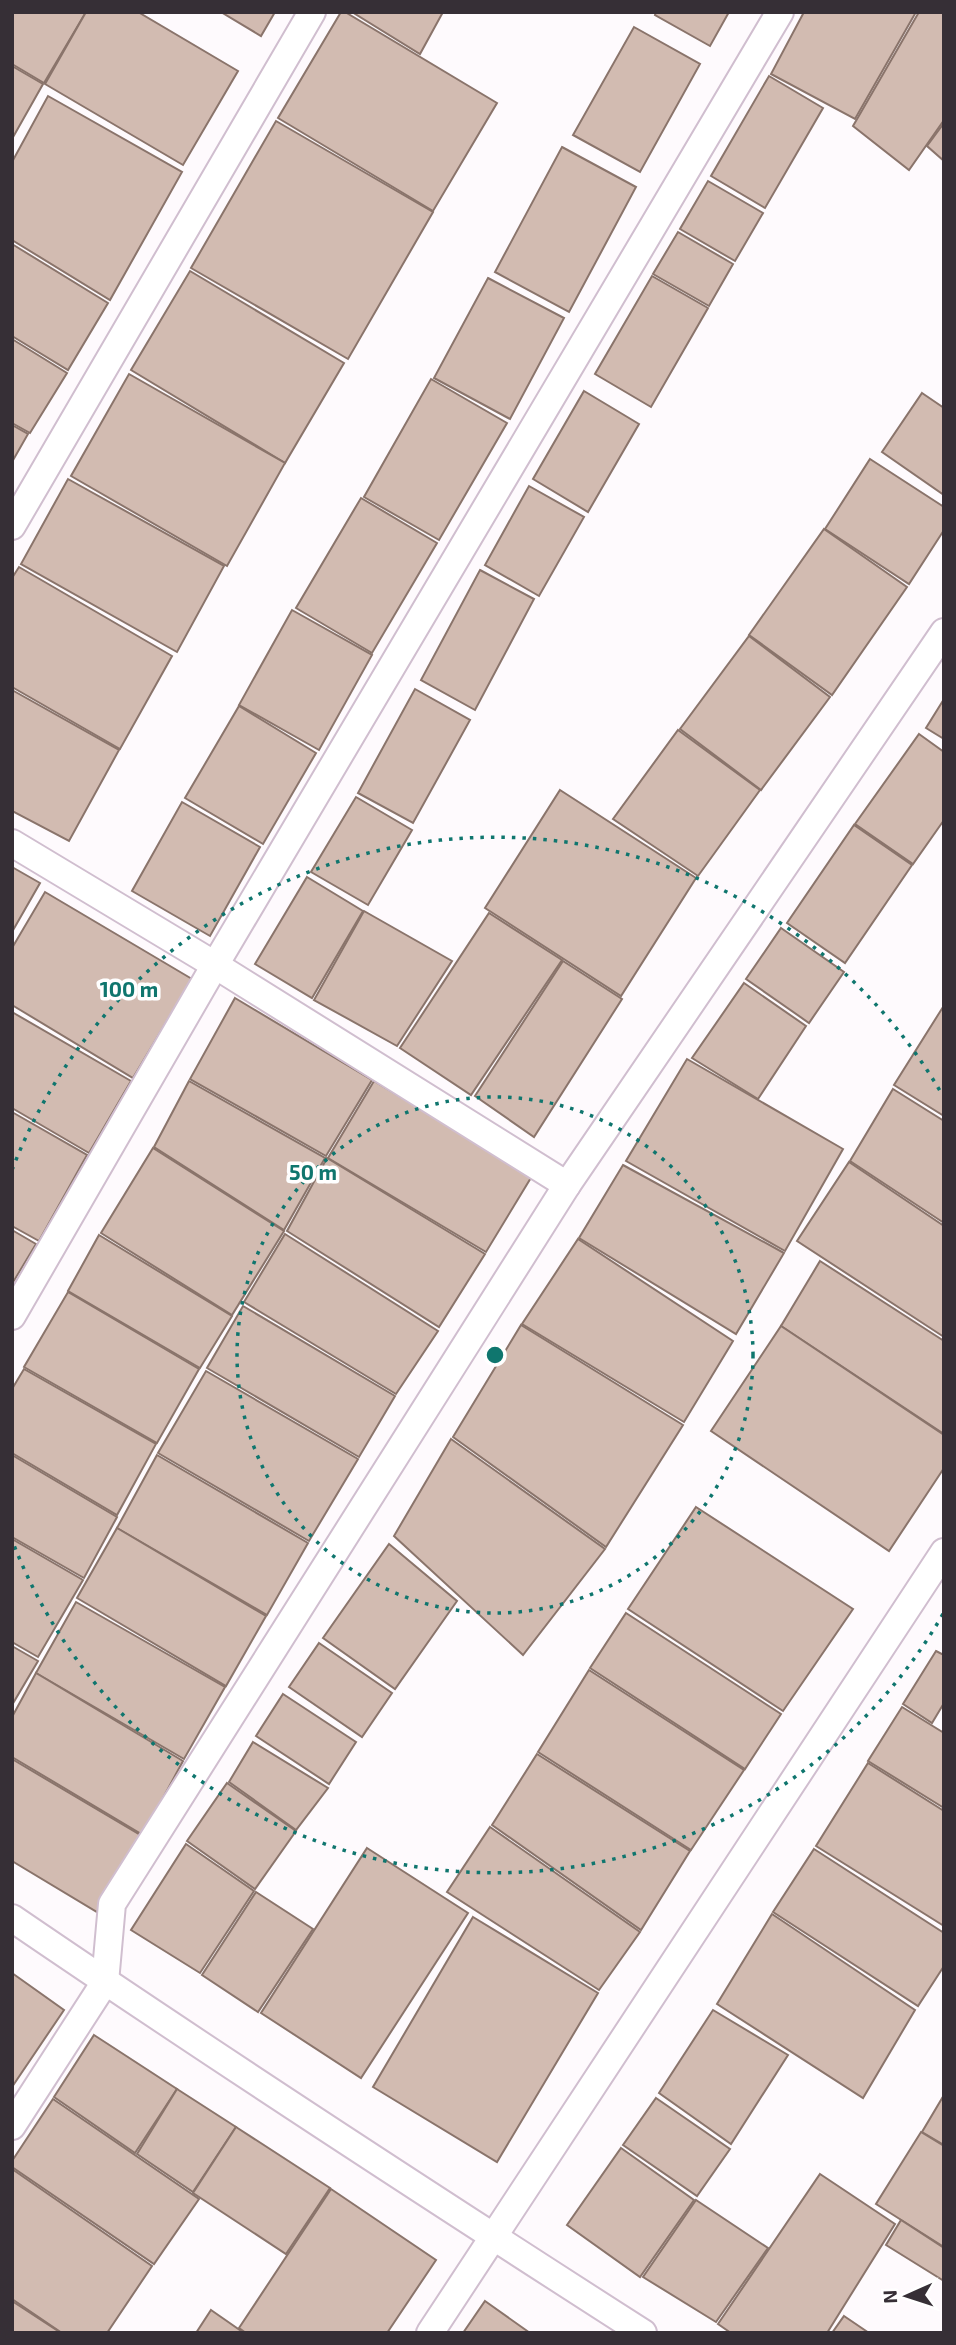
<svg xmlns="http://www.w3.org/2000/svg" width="956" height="2345" viewBox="0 0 956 2345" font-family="'Exo 2',sans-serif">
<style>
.building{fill:#d2bbb1;stroke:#8a746b;stroke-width:2}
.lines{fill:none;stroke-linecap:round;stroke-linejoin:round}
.minor-casing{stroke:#d0becf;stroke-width:30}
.minor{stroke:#fff;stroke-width:26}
.ring{fill:none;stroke:#0f766e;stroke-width:3.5;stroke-dasharray:3.5 7}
.centre{fill:#0f766e;stroke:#fff;stroke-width:3.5}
.ring-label{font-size:21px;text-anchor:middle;font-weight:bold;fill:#0f766e;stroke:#fff;stroke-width:7;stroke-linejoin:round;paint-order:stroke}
</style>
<rect width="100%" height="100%" fill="#fefafd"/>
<!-- building -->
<g class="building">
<polygon points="12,12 86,12 44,83 12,64"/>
<polygon points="86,12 138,12 238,71 183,165 45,84"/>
<polygon points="221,12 275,12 261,36"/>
<polygon points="341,12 345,12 497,103 433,211 278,118"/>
<polygon points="352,12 443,12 420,54"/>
<polygon points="656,12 729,12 710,46 655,15"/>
<polygon points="804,12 916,12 855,119 771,74"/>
<polygon points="919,12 944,12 944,120 909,170 853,126"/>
<polygon points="634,27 700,64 640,172 573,135"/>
<polygon points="12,66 43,84 12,139"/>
<polygon points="769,76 823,108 765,208 711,176"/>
<polygon points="48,96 182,172 110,300 12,240 12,162"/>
<polygon points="276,121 433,212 348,359 191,268"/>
<polygon points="944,123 944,161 927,146"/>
<polygon points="562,147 636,187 569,312 495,272"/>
<polygon points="708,181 763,213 735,261 680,229"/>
<polygon points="678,232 733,264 709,306 653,274"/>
<polygon points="12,244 108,303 68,370 12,336"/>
<polygon points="190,271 344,363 285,463 131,370"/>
<polygon points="652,276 708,308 651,407 595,374"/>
<polygon points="488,278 564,318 510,419 434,378"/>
<polygon points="12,339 67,373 30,433 12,423"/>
<polygon points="129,374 285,463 227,566 71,476"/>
<polygon points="431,379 507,423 439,540 364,497"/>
<polygon points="584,391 639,424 588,512 533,479"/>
<polygon points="922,393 944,408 944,495 882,452"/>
<polygon points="12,425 28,434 12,462"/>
<polygon points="870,459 944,507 944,530 909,584 825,529"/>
<polygon points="68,479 224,566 177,652 21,564"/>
<polygon points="529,486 584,517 539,596 485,565"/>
<polygon points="361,498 437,543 372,653 296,608"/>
<polygon points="824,529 907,587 832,695 749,635"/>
<polygon points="19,567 172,656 120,749 12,687 12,578"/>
<polygon points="480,570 534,599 475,710 421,680"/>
<polygon points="292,610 372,655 319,750 239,705"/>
<polygon points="749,636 830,697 761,790 680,729"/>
<polygon points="415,689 470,720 413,823 358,793"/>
<polygon points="12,690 119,750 69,841 12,811"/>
<polygon points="944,699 944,739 926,728"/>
<polygon points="239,706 316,753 263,844 185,798"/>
<polygon points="678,730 760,790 698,876 613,819"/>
<polygon points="919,734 944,752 944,820 913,864 855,824"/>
<polygon points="560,790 696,878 621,996 485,908"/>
<polygon points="356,797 412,830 368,905 311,872"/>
<polygon points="182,802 260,847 210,936 132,891"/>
<polygon points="854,825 912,865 845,963 787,923"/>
<polygon points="12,867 40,883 12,932"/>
<polygon points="307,877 363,911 312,998 255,964"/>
<polygon points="45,892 192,979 133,1078 12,1005 12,948"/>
<polygon points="364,911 452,961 397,1046 314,1000"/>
<polygon points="489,913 562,960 471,1095 400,1048"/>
<polygon points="781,928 844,972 809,1023 746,979"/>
<polygon points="563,961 622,999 534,1137 475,1096"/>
<polygon points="744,983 806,1026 758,1099 692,1058"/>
<polygon points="235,998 372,1080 326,1156 190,1079"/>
<polygon points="943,1007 944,1008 944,1116 894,1085"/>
<polygon points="12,1012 131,1081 89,1153 12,1108"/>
<polygon points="687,1059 843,1149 785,1251 626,1161"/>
<polygon points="189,1081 325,1158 284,1230 154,1147"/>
<polygon points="374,1081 532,1176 486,1252 328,1158"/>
<polygon points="893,1089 944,1121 944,1223 850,1161"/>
<polygon points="12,1112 87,1155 39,1241 12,1226"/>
<polygon points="153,1148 284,1231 232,1315 101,1233"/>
<polygon points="327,1158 485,1254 439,1327 287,1231"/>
<polygon points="849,1162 944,1226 944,1337 797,1241"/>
<polygon points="623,1165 784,1253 736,1334 579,1238"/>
<polygon points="12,1230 36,1244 12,1284"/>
<polygon points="285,1234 438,1331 396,1394 244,1302"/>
<polygon points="99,1235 232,1316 200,1368 68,1291"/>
<polygon points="578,1239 733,1341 684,1422 522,1324"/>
<polygon points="820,1261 944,1341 944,1434 781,1326"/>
<polygon points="68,1292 199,1369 157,1443 24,1367"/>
<polygon points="243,1306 395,1396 359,1457 207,1368"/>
<polygon points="521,1325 683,1425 606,1547 453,1437"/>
<polygon points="781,1326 944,1435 944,1468 889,1551 711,1431"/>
<polygon points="24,1369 156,1444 117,1515 12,1453 12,1389"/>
<polygon points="206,1371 358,1459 309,1541 158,1453"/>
<polygon points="451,1439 605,1549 523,1655 394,1536"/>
<polygon points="12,1455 117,1517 84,1578 12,1537"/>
<polygon points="157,1455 308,1543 267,1615 117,1528"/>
<polygon points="696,1507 853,1609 783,1711 628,1609"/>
<polygon points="117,1528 266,1616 226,1686 77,1598"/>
<polygon points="12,1539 83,1580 38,1657 12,1642"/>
<polygon points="389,1544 457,1601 395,1689 323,1638"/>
<polygon points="76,1602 225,1687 184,1759 36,1673"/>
<polygon points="626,1613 781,1714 745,1769 590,1668"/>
<polygon points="319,1643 392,1693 362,1737 289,1687"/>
<polygon points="12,1646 38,1661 12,1705"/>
<polygon points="936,1651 944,1655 944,1703 932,1723 903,1704"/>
<polygon points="589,1670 744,1770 691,1850 538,1752"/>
<polygon points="36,1673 183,1761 143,1835 12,1757 12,1717"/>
<polygon points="283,1694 356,1742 329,1784 256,1736"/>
<polygon points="902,1707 944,1733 944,1808 868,1761"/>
<polygon points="253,1742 328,1788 296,1830 229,1782"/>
<polygon points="537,1754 690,1851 641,1930 492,1825"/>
<polygon points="12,1759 142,1836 97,1912 12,1861"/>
<polygon points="868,1763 944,1811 944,1926 816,1846"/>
<polygon points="227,1783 296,1831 255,1889 187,1841"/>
<polygon points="490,1827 640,1932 599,1990 447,1892"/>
<polygon points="186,1844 254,1891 200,1973 131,1930"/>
<polygon points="367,1848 468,1913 361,2078 261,2013"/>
<polygon points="814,1849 944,1933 944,1966 918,2006 773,1912"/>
<polygon points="256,1892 313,1929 258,2012 202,1975"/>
<polygon points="772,1914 915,2010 863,2098 717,2004"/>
<polygon points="473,1917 598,1993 497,2162 373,2087"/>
<polygon points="12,1973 64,2010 12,2087"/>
<polygon points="713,2010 788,2055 731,2144 659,2093"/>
<polygon points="94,2035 177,2089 135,2153 54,2097"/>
<polygon points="177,2089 236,2127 193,2192 137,2154"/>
<polygon points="944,2095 944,2145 922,2132"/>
<polygon points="656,2098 730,2149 697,2196 623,2145"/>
<polygon points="53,2099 199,2199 154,2264 12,2167 12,2161"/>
<polygon points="236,2127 330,2188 286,2254 193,2193"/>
<polygon points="921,2132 944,2146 944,2247 876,2204"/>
<polygon points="621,2148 694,2200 640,2277 567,2225"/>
<polygon points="12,2169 152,2266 107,2333 62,2333 12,2299"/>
<polygon points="820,2174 895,2224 827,2333 731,2333 718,2324"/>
<polygon points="331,2189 436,2260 387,2333 246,2333 239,2328"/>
<polygon points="696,2200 768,2248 716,2322 643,2277"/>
<polygon points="901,2220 944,2248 944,2281 886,2245"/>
<polygon points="12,2301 61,2333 12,2333"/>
<polygon points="485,2301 530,2333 463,2333"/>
<polygon points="211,2310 244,2333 196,2333"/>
<polygon points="844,2316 869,2333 832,2333"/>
</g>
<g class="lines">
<!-- minor casing -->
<g class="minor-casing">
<g id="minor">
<polyline points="12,526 312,12"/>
<polyline points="12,843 215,965 567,1185"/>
<polyline points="12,1316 215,965 780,12"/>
<path d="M12 1918C220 2060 431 2197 643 2333"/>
<polyline points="12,2126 105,1982 112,1904 567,1185 944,632"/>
<polyline points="430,2333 944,1552"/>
</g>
</g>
<!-- minor -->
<use href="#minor" class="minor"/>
</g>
<!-- distance rings -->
<g class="ring">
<circle cx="495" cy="1355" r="258"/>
<path d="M943 1614A517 517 0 0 1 12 1540M12 1170A517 517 0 0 1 943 1096"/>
</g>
<circle cx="495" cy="1355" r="10" class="centre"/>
<g class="ring-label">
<text x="129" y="997">100 m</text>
<text x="313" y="1180">50 m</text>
</g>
<!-- border -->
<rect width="956" height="2345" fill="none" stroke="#362f36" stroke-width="28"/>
<!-- north arrow -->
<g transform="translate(907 2296) rotate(267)" stroke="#ffffff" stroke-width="5" paint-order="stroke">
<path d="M0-5L12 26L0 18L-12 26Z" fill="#362f36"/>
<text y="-10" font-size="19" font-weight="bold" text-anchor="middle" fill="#362f36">N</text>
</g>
</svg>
